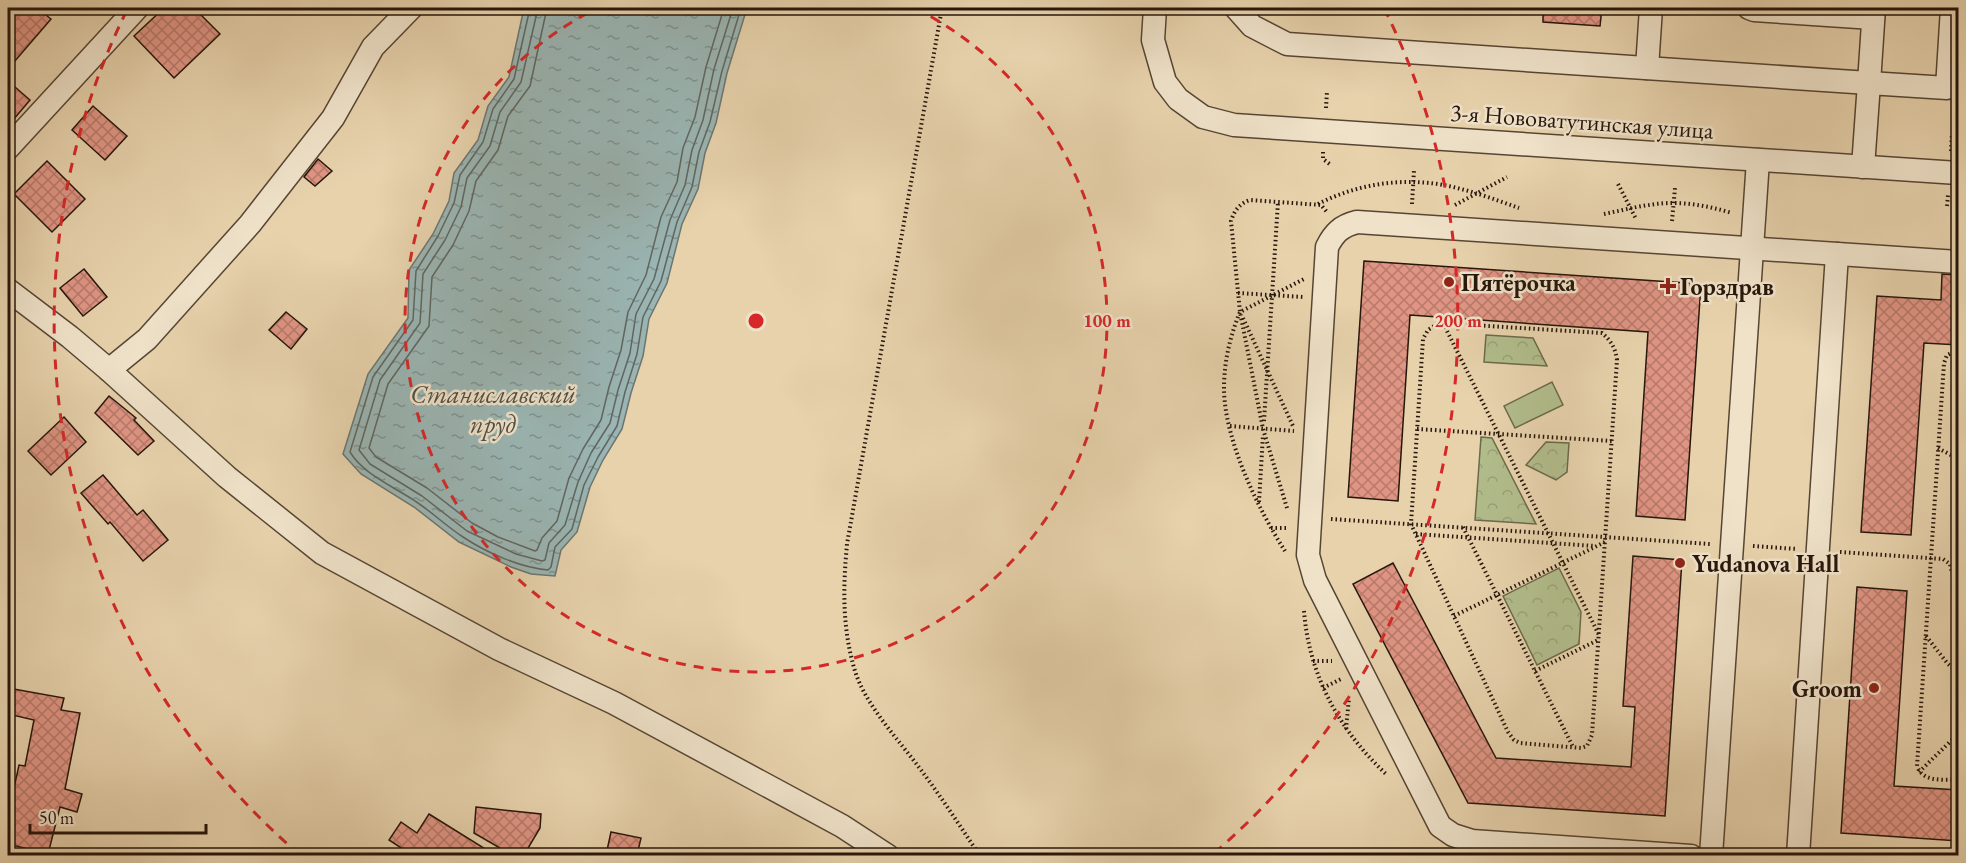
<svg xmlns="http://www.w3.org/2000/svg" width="1966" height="863" viewBox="0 0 1966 863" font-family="'EB Garamond',serif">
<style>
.forest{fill:url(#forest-crowns);stroke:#6c6a4c;stroke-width:1.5}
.pitch{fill:#b2bd8c;stroke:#6c6a4c;stroke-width:1.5}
.water{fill:url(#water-ripples);stroke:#6c7570;stroke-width:1.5}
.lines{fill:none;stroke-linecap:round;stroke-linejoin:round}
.shore{stroke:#60665f;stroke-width:1.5}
.building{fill:url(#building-cross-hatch);stroke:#27160b;stroke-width:1.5}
.minor-casing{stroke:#574533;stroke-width:25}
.path{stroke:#27160b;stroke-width:4;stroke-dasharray:1.5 3;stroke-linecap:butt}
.minor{stroke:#efe2c9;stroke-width:22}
.ring{fill:none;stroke:#d62828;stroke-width:3;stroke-dasharray:10 8}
.poi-dot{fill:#8f2418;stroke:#efe2c9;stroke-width:2}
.labels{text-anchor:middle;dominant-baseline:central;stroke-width:5;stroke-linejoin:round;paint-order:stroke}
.street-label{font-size:24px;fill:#27160b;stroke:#efe2c9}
.poi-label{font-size:24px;font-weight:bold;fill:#27160b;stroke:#efe2c9;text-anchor:start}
.water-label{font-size:26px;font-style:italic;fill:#4f4e46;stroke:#efe2c9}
.centre{fill:#d62828;stroke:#efe2c9;stroke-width:3}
.ring-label{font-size:18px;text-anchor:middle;font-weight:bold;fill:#d62828;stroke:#efe2c9;stroke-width:5;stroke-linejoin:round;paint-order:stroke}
</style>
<defs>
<pattern id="forest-crowns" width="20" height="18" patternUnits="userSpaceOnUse" patternTransform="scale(1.5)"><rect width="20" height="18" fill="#b2bd8c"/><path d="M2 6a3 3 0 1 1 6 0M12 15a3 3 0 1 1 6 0" fill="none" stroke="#99a277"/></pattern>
<pattern id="water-ripples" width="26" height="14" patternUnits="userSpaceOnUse" patternTransform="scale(1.5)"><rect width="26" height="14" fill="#9ab5b3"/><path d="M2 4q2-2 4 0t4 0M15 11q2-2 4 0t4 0" fill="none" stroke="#7e9290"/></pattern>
<pattern id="building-cross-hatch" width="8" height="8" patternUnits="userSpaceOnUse" patternTransform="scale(1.5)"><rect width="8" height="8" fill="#e09584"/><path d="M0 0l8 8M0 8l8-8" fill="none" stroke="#b6796a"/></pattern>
</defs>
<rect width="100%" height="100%" fill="#e7d2ac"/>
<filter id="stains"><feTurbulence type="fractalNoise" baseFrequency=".00333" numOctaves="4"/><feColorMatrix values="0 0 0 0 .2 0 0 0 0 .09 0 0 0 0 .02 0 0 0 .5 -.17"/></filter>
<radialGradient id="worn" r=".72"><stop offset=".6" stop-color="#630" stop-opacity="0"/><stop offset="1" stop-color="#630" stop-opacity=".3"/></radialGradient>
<!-- forest -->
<g class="forest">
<polygon points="1486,335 1533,338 1547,366 1484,362"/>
<polygon points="1481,437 1492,438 1536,524 1475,520"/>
<polygon points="1546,442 1569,443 1567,472 1556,480 1526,465"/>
<polygon points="1559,568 1581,612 1579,644 1537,665 1503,596"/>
</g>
<!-- pitch -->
<polygon class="pitch" points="1552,382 1563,405 1515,428 1504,406"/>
<!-- water -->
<polygon class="water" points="524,8 747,8 727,73 716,123 705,153 698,189 682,224 667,283 649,319 643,356 631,393 622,429 603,460 590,487 577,532 561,550 555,576 531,574 511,567 459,542 414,507 361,474 343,454 368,374 408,318 409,270 433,234 449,201 454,173 478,140 488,106 509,77"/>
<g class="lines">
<!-- shore -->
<g class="shore">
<path d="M530 8 514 79 493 109 483 142 460 175 454 203 438 236 416 271 413 320 373 377 350 452C364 475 393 486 415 501 432 512 446 526 463 537 487 553 519 567 548 570L551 567 555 547 572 529 584 485 598 457 617 426 625 392 637 354 643 317 661 281 677 222 692 187 699 152 710 122 722 71 741 8"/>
<polyline points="538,8 521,82 500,112 490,146 467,178 461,207 445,240 423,274 420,323 380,380 359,450 370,464 422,496 467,531 516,554 542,561 545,560 549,543 565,525 578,482 591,453 610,423 618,390 630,353 636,314 654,279 670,220 685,185 692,150 703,120 714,69 733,8"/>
<polyline points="547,8 530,86 508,116 498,150 476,181 469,211 453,245 432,277 429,326 388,384 369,448 376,457 427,488 472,523 498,537 535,551 537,550 542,538 557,521 569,478 583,449 601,420 609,387 621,350 628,312 646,275 661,217 677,182 683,148 695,117 706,67 724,8"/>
</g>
</g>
<!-- building -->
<g class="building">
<polygon points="8,8 37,8 51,19 8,69"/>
<polygon points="164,8 194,8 220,34 174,78 134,36"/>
<polygon points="1543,8 1602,8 1600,26 1543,22"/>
<polygon points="8,81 30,100 8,126"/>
<polygon points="93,106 127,136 105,160 72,130"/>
<polygon points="318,159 332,171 315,186 304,177"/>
<polygon points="47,161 85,199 52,232 14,194"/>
<polygon points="1364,261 1701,284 1685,520 1636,516 1648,332 1410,315 1398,501 1348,497"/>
<polygon points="84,269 107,297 83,316 60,288"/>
<polygon points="1942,274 1959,275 1959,345 1924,343 1911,535 1861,532 1877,296 1941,300"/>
<polygon points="286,312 307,329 291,349 269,330"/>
<polygon points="109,396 136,418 134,420 154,441 138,455 95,413"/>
<polygon points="64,417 86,442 51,475 28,451"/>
<polygon points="103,475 137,515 143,510 168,540 143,561 110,522 108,524 81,493"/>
<polygon points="1633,556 1682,560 1665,816 1468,803 1353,584 1393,563 1496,758 1631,767 1635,707 1623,706"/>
<polygon points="1857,587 1907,591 1894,786 1959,790 1959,841 1841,833"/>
<polygon points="8,688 64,698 61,710 80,713 65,789 82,794 77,812 60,807 48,854 8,844 8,815 19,765 25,766 34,720 8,714"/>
<polygon points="476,807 541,814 540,828 524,855 512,855 474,833"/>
<polygon points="429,814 495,855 412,855 389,840 401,822 417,833"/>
<polygon points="611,832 641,838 637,855 606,855"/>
</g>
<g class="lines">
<!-- minor casing -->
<g class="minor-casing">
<g id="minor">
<polyline points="1155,8 1153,40 1165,82 1178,99 1203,117 1234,125 1958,173"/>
<polyline points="1236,8 1252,26 1287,44 1869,83 1874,8"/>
<polyline points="1749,8 1754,10 1873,18"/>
<polyline points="1647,68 1651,8"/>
<polyline points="8,148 137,8"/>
<polyline points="1863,167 1869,83 1947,88 1952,8"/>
<polyline points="8,290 70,337 109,370 227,477 322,553 499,649 614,703 842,826 888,856"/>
<polyline points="109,370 147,339 250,224 333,118 373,47 411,8"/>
<path d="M1691 856 1472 841 1453 835 1440 826 1315 580 1308 555 1327 247C1334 233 1341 226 1357 222L1958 262"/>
<polyline points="1711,856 1758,160"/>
<polyline points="1798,856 1837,254"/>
</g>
</g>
<!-- path -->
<g class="path">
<path d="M942 8 847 544C843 588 842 628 855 671 865 704 897 738 918 766 940 795 960 826 980 856"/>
<polyline points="1326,108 1327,91"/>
<polyline points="1951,151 1952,133"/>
<polyline points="1323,152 1323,159 1331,165"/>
<polyline points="1618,184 1636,219"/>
<path d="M1318 204C1361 182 1411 176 1457 188 1478 193 1499 201 1519 208"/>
<polyline points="1412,204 1414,170"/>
<polyline points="1455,205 1507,177"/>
<polyline points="1947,206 1948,195"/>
<path d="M1604 214C1619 211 1634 207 1649 205 1678 200 1705 205 1732 213"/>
<polyline points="1672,221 1675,188"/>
<polyline points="1238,293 1303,297"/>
<polyline points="1243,318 1293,426"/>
<path d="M1439 323 1602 333C1611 341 1615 347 1617 360L1592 735 1587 746 1581 748 1520 743 1514 740 1508 732 1411 524 1423 339 1428 330Z"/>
<polyline points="1443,323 1599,635"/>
<path d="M1958 350 1947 355 1944 363 1917 766C1923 783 1943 779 1958 780"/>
<polyline points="1264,421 1278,202"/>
<polyline points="1230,426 1294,431"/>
<polyline points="1417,429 1612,441"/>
<polyline points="1938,448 1958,459"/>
<polyline points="1259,502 1263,435"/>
<path d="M1287 508 1263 429 1240 312 1231 221C1234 211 1240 203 1250 200L1321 205 1327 212"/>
<polyline points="1331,519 1710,544"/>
<polyline points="1463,527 1573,747"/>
<polyline points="1271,528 1288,528"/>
<polyline points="1416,534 1595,546"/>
<polyline points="1753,546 1797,549"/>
<path d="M1285 551C1258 509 1224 439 1224 388 1224 362 1230 336 1240 312L1304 279"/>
<polyline points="1840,552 1943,559 1950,564 1952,573 1958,576"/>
<path d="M1304 611C1309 675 1339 730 1386 774"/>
<polyline points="1454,616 1605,542"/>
<polyline points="1926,636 1948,664 1958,673"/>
<polyline points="1313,661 1332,661"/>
<polyline points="1535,671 1598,640"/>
<polyline points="1323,688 1341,679"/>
<polyline points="1346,729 1349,698"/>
<polyline points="1919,772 1958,734"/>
</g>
<!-- minor -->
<use href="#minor" class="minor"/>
</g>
<!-- distance rings -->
<g class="ring">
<path d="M915 8A351 351 0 1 1 597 8"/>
<path d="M300 855A702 702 0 0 1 128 8M1384 8A702 702 0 0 1 1212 855"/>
</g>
<!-- markers -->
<g class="poi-dot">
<circle cx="1449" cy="282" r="6"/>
<path d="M1665 277h6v6h6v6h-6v6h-6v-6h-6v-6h6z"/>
<circle cx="1680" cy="563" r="6"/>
<circle cx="1874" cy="688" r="6"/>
</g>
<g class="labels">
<!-- street labels -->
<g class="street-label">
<text transform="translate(1582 121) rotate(4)">3-я Нововатутинская улица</text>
</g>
<!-- poi labels -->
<g class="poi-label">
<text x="1461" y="282">Пятёрочка</text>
<text x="1680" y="286">Горздрав</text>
<text x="1692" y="563">Yudanova Hall</text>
<text x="1862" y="688" text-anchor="end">Groom</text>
</g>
<!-- water labels -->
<g class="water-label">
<text x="493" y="394">Станиславский<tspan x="493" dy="30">пруд</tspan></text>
</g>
</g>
<circle cx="756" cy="321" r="9" class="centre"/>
<g class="ring-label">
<text x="1107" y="327">100 m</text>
<text x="1458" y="327">200 m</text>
</g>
<!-- margin -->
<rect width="1966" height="863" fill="none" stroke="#e7d2ac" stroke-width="30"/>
<rect x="9" y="9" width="1948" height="845" fill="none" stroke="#27160b" stroke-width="3"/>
<rect x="15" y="15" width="1936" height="833" fill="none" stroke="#27160b" stroke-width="1.5"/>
<!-- scale -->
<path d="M30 824v9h176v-9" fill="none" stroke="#27160b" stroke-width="3"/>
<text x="39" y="824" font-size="18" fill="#27160b" stroke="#efe2c9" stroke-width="4.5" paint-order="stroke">50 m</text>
<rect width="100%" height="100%" filter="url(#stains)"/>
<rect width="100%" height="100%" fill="url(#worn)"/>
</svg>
